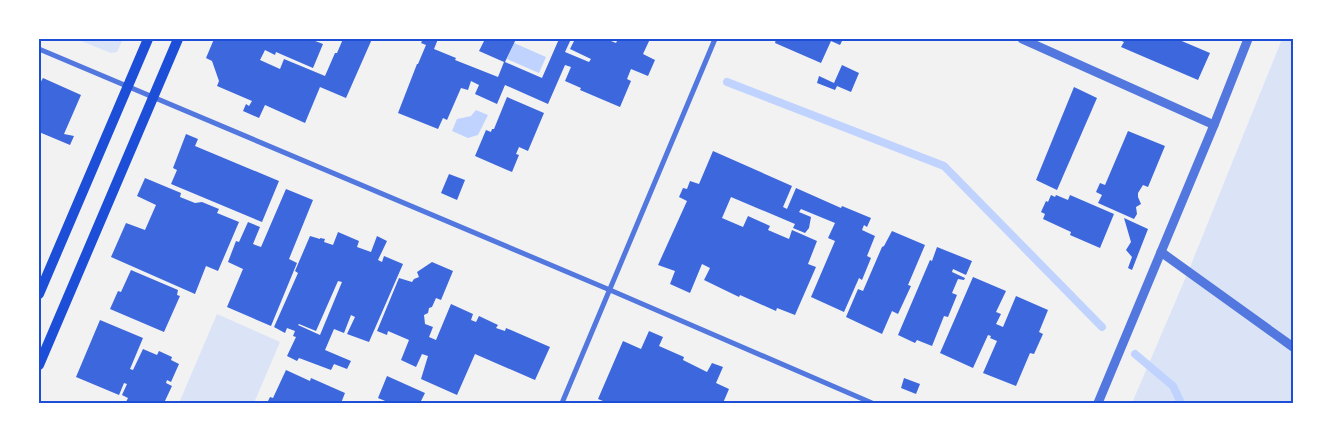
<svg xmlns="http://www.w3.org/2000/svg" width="1332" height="442" viewBox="0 0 1332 442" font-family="Lato,sans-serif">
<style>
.green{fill:#dbe4f7}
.water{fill:#bfd3fe}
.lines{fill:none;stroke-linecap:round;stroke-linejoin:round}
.stream{stroke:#bfd3fe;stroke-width:8}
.building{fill:#3d67dc;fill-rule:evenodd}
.minor{stroke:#5277de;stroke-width:5}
.tertiary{stroke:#5277de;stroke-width:9}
.secondary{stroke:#1d4ed8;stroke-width:10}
.neatline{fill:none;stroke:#1d4ed8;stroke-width:2}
</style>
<rect width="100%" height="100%" fill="#f2f2f2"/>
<!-- green -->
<g class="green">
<polygon points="76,39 123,39 117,52 111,53"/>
<polygon points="1282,39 1293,39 1293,403 1132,403 1188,272"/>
<polygon points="217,314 280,342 254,403 179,403"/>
</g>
<!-- water -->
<g class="water">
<polygon points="514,43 546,57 539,73 507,59"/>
<polygon points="476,110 488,115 478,135 468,138 452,131 457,119 471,116"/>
</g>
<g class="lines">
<!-- stream -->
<g class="stream">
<polyline points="727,82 944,166 1102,327"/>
<polyline points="1135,354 1173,386 1181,403"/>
</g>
</g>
<!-- building -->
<g class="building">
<polygon points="214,39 310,39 323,44 313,68 276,52 275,55 265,50 260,60 280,69 284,59 325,76 335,53 337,53 343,39 372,39 346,98 320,87 305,123 265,105 259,118 243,111 246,104 249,106 252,101 217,86 219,81 212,61 206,58"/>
<polygon points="423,39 438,39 434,49 456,58 455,60 498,77 504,62 479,51 485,39 516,39 505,62 542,78 559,39 571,39 565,52 589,62 591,59 570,49 575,39 606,39 616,43 618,39 650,39 643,54 655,60 648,76 631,69 627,79 631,81 620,107 580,90 581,88 565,81 571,67 565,65 548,104 505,85 497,104 475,94 479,85 471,81 468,90 461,88 447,120 443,118 438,129 398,113 417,64 418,64 426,45 421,43"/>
<polygon points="776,39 843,39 840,45 831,41 821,63 775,43"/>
<polygon points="1117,39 1177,39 1210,53 1198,80 1121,47 1124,42"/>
<polygon points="842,65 859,73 851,92 837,86 835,90 817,83 819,76 834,83"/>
<polygon points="43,78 81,95 64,134 74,136 70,145 39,132 39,85"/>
<polygon points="1074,87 1097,98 1057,190 1036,180"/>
<polygon points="507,97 544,113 528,151 519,147 516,154 519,155 512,172 475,156 486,130 491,132 492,129 494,129"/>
<polygon points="1128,131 1165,146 1148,187 1143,185 1138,193 1138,197 1141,204 1136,207 1137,214 1134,219 1098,203 1102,195 1096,192 1100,183 1105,185"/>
<polygon points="186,134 198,139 195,146 279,181 262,222 171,184 177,170 173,168"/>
<polygon points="713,151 792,186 783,207 787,209 796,188 841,208 842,206 871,218 867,227 864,225 862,230 875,236 867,256 871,258 862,280 859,278 844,312 811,297 835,241 828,238 835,223 801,209 799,212 811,217 809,228 805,233 793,228 795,224 731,197 722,218 743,227 748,216 770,226 768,230 789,239 792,230 817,241 808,264 816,267 795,315 777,308 776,311 740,295 739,297 704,280 710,268 702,264 690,293 670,284 675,271 658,265 687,201 679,197 683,188 687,189 690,181 699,184"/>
<polygon points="449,174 465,180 457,200 441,193"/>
<polygon points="145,178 181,193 180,197 195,203 202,202 219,209 217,213 239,222 218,271 206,266 195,294 111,257 126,223 145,230 156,205 137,196"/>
<polygon points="286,189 313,200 289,259 297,263 271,326 227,307 243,269 228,262 236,241 239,242 248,222 260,227 253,244 261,247"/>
<polygon points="1051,195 1055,197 1056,195 1068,200 1070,195 1114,214 1100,248 1070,235 1071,232 1043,219 1045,214 1041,212 1046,201 1048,202"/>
<polygon points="1124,218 1148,229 1132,270 1128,268 1132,257 1126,250 1131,242"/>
<polygon points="892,231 925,245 908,285 911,286 898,314 892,311 882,334 846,317 858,289 863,291 882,247 884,246"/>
<path d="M338 232 359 241 357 247 371 252 377 236 387 241 378 260 382 262 384 256 403 264 369 342 347 334 355 317 351 315 344 333 334 329 325 350 351 361 347 369 334 364 331 370 299 358 297 361 287 356 296 337 293 336 295 331 287 328 285 333 274 327 298 273 295 271 310 236 320 239V238L325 239 324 242 333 245ZM338 281 342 282 320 335 298 325 299 324 316 331Z"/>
<polygon points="937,247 972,261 966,275 953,269 952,272 965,278 964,280 958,279 952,293 957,295 948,317 944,316 932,346 917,340 915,343 898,335 930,260 932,261"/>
<polygon points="432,262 453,271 441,300 436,298 432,307 429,308 428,313 424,315 425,324 433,327 429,337 436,340 451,304 473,314 471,320 476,322 479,316 498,325 496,328 505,331 506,328 550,347 535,380 475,354 457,395 421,379 428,356 422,354 416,367 401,360 409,340 388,331 387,335 377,331 399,278 412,282 414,279 419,277 417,272"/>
<polygon points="131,270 178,290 177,295 180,296 164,332 110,309 118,291 121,292"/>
<polygon points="973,277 1006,291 996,312 1001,314 996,324 1003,327 1016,296 1048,310 1039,332 1043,334 1034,354 1030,353 1016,386 983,373 997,341 990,338 991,336 988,335 973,368 940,353"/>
<polygon points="100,320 143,338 130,369 133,370 143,349 157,355 159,351 172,357 171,360 179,364 171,382 167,380 166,383 172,386 164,403 130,403 126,402 128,398 122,395 127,384 124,383 119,395 76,377"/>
<polygon points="649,331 663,337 659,346 684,357 683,360 707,372 712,363 723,367 716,383 729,389 723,403 608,403 598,399 623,341 641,349"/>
<polygon points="286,370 310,381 311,378 345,393 341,403 267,403 270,397 273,398"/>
<polygon points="387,376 425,393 420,403 390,403 378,398"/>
<polygon points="904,378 920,384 916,394 901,388"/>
</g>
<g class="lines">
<!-- minor -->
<g class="minor">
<polyline points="39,49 610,290 872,403"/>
<polyline points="562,403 715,39"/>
</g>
<!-- tertiary -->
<g class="tertiary">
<polyline points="1022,39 1214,125"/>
<polyline points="1161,252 1293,347"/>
<polyline points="1098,403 1214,125 1248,39"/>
</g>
<!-- secondary -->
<g class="secondary">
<polyline points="39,294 148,39"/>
<polyline points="39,365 178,39"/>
</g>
</g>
<!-- border -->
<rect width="1332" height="442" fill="none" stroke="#ffffff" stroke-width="80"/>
<rect x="40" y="40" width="1252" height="362" class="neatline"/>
</svg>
